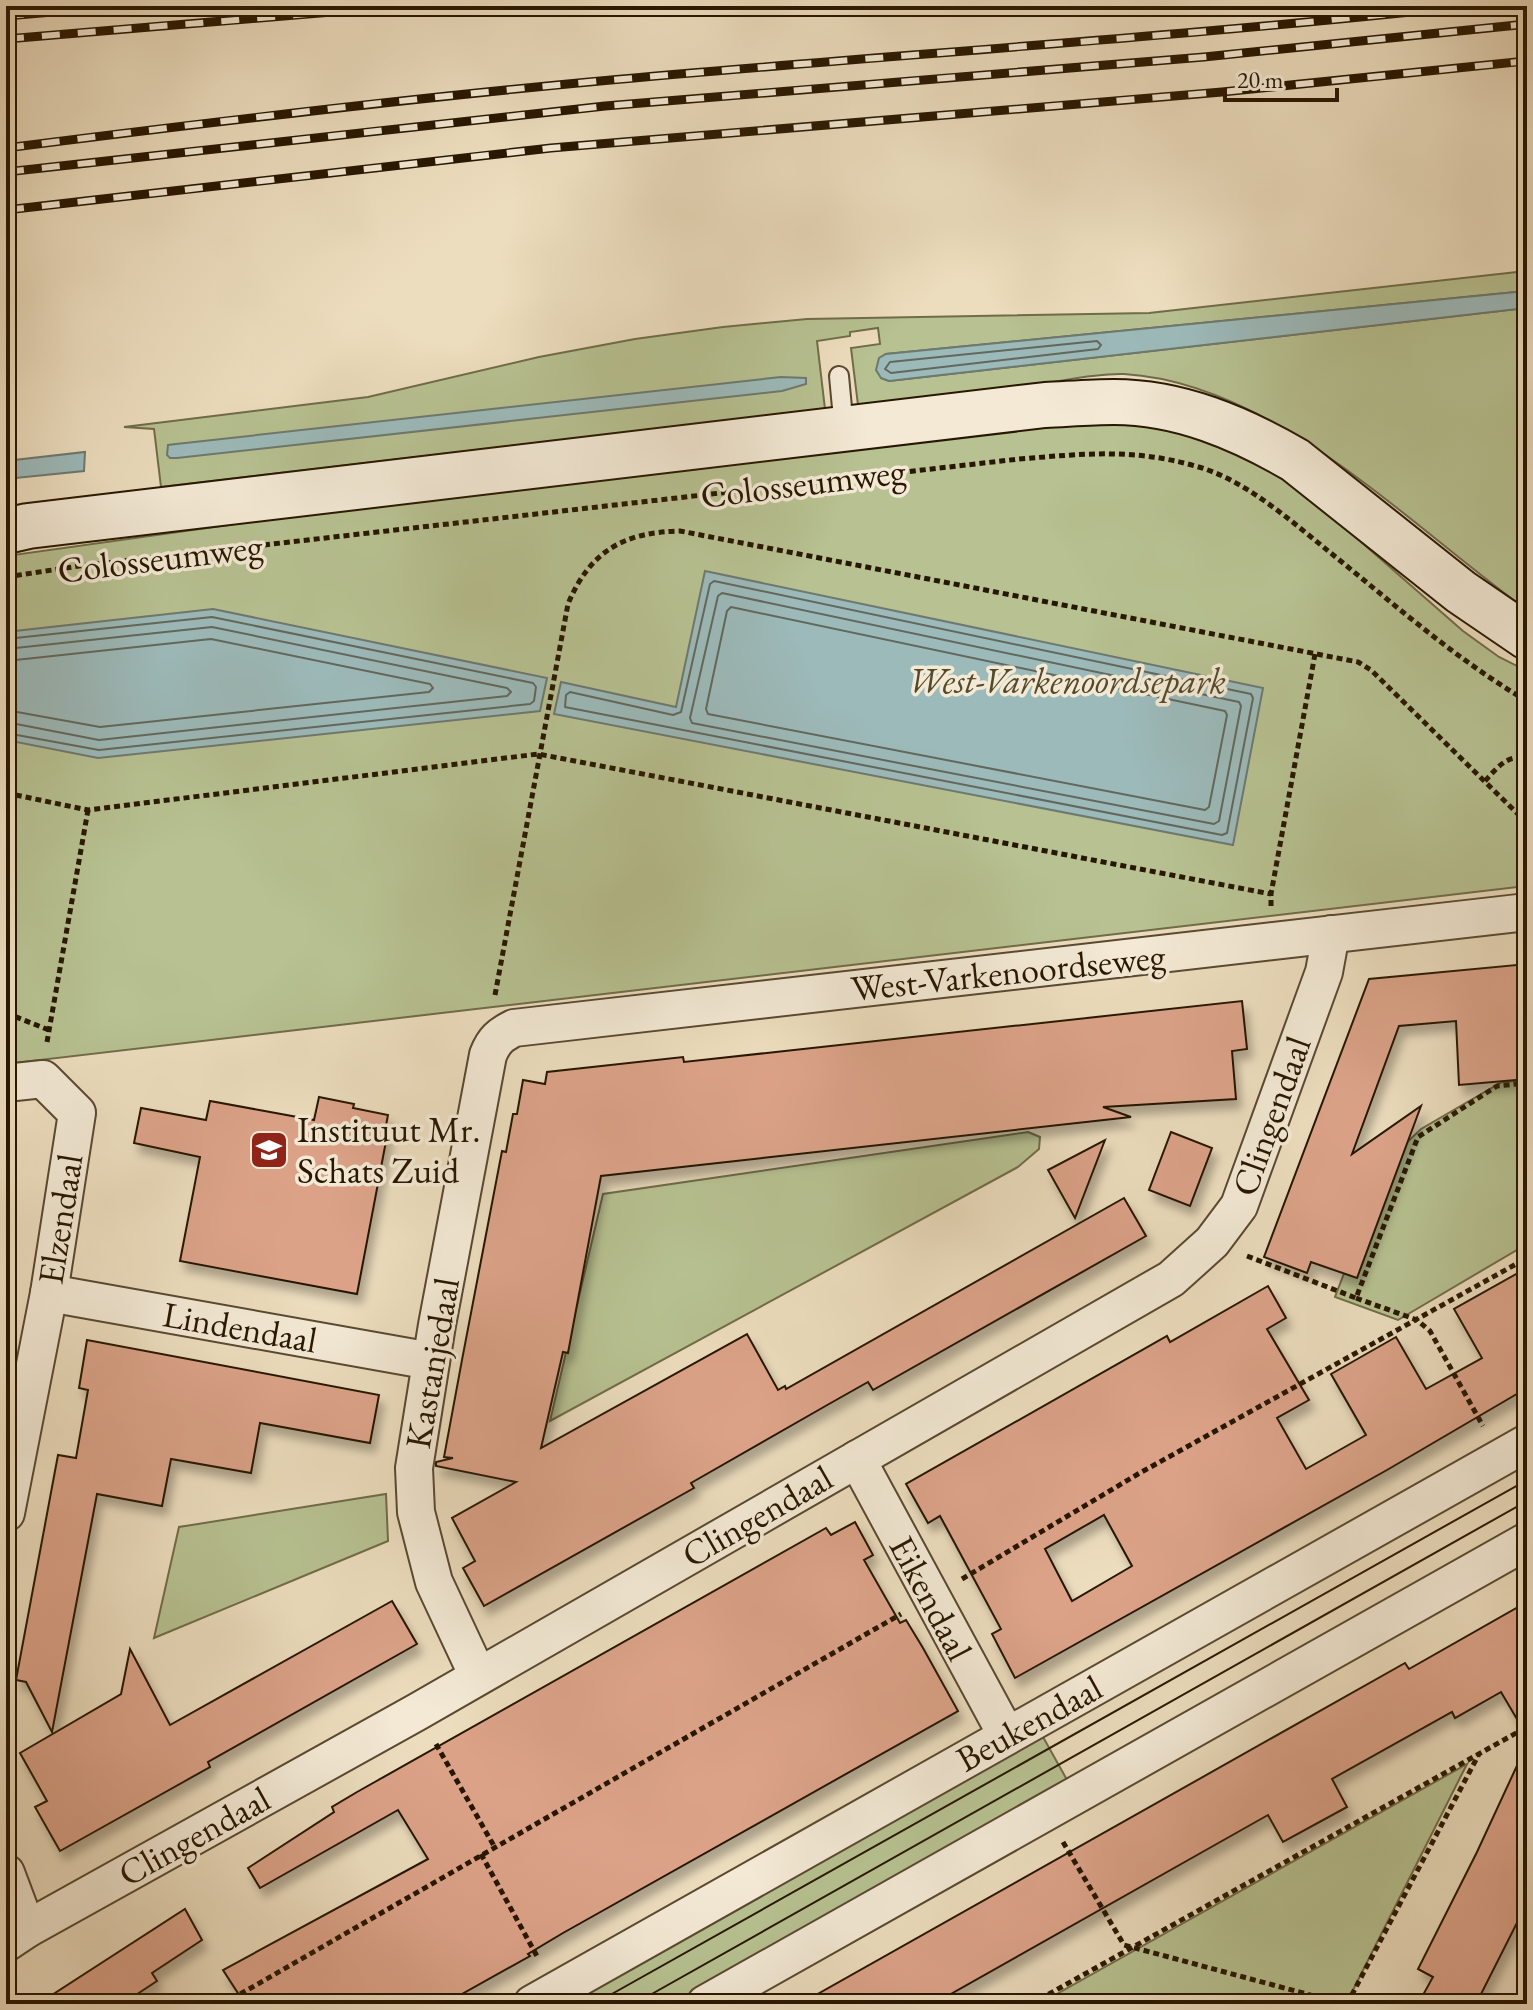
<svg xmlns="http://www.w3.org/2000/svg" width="1533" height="2010" viewBox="0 0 1533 2010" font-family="'EB Garamond',serif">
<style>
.green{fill:#b7c191;stroke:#706c48;stroke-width:2}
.water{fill:#9cbaba;stroke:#6e7970;stroke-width:2}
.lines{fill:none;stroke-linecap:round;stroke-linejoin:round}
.shore{stroke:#62685d;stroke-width:2}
.building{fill:#dba288;stroke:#281700;stroke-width:2;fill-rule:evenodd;filter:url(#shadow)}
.lane-casing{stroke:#594830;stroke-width:22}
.street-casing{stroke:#594830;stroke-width:40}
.secondary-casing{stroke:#281700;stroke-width:48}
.path{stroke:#281700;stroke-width:5;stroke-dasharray:6 4;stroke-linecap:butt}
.lane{stroke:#f3e9d5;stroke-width:18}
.street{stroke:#f3e9d5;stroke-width:36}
.secondary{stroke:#f3e9d5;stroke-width:44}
.tram{stroke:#281700;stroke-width:2}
.rail-casing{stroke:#281700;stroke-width:9}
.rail{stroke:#f3e9d5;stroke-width:6;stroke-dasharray:18;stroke-linecap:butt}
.labels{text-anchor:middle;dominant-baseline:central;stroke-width:7;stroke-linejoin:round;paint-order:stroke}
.street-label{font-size:36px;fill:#281700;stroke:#f3e9d5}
.park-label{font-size:36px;font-style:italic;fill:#534a2c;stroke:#f3e9d5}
.poi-label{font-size:36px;fill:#281700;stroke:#f3e9d5;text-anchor:start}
</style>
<defs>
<filter id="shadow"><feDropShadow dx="5" dy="9" stdDeviation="4" flood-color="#0004"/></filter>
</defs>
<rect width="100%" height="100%" fill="#ecddbe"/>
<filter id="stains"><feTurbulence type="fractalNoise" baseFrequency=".0025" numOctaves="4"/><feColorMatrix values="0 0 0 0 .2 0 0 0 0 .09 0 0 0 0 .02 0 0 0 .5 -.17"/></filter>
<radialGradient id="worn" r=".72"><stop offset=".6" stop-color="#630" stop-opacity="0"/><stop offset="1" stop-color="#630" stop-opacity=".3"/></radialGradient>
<!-- green -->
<g class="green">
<path d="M1527 271V291L886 354 879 359 881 378 889 381 1527 308V610C1410 526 1275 383 1124 374 1097 373 1067 380 1040 384 979 391 919 398 858 405L851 348 880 344 878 328 850 332V336L817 341 825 409 161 487 154 429 124 427 368 397 539 357 635 339 723 327 807 319 1149 313Z"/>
<polygon points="1044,423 1150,423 1213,442 1256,459 1296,485 1463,631 1499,657 1527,671 1527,886 6,1064 6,556 250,522"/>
<polygon points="1527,1080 1527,1244 1398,1320 1335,1297 1387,1161 1421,1129 1502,1082"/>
<polygon points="1028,1132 1040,1137 1039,1149 1018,1167 550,1421 603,1194"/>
<polygon points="386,1494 388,1541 154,1638 179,1527"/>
<polygon points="1038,1728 1071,1787 686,2004 550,2004"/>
<polygon points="1467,1764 1346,2004 1039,2004"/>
</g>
<!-- water -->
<g class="water">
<polygon points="1527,291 1527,308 889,381 881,378 876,370 879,358 886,354"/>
<polygon points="781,377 806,378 806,384 782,391 177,458 170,458 167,455 168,445 176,444"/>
<polygon points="85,452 84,471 6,479 6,461"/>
<polygon points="705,571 1263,688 1233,845 554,714 561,682 676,707"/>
<polygon points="213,609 547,678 540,711 98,758 6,740 6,632"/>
</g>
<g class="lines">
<!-- shore -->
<g class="shore">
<polygon points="1097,341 1101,345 1098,349 891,373 885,369 890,362"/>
<polygon points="714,581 1251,694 1253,698 1227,833 1222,835 565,707 566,695 570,692 673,715 681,712 710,584"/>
<polygon points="722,593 1239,702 1241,706 1219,821 1214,824 692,723 690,718 718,596"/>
<polygon points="731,607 1225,711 1227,715 1209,807 1205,810 708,714 706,709 727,611"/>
<polyline points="6,639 212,617 533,683 536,687 534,701 530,704 99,750 6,733"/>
<polyline points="6,649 212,627 507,688 511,692 507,696 99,740 6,722"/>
<polyline points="6,661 211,639 430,684 433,688 429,692 100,727 6,710"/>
</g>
</g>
<!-- building -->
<g class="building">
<polygon points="1527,964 1527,1079 1459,1085 1456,1021 1399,1026 1352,1154 1421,1106 1357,1278 1311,1262 1307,1273 1264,1257 1369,979"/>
<polygon points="1242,1001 1247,1049 1232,1051 1236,1099 1103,1107 1131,1117 601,1176 568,1353 563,1352 541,1448 747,1334 778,1390 785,1386 786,1389 1124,1198 1146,1236 873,1390 868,1382 829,1404 691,1483 694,1488 484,1606 463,1568 475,1561 452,1518 516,1482 436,1466 436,1462 453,1458 444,1457 462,1360 502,1151 506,1152 513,1114 517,1114 523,1080 545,1084 547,1072 683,1057 684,1062"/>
<polygon points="319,1097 354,1104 353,1108 388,1115 384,1136 387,1136 357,1294 180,1261 200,1157 134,1143 141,1108 206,1120 210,1101 314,1120"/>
<polygon points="1171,1132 1212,1148 1190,1206 1149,1190"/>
<polygon points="1105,1140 1075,1218 1048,1170"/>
<path d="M1527 1268V1388L1387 1470 1015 1678 992 1634 1001 1629 940 1516 928 1523 906 1484 1167 1336 1170 1342 1268 1286 1286 1318 1267 1329 1309 1400 1277 1418 1306 1469 1366 1435 1331 1374 1396 1337 1426 1389 1482 1358 1454 1309ZM1104 1515 1132 1566 1072 1601 1045 1549Z"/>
<polygon points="87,1340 379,1395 370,1443 260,1423 251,1473 171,1459 162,1506 97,1494 52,1732 26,1682 16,1680 58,1455 76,1458 88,1390 79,1388"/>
<polygon points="855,1522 873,1555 864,1560 900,1623 906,1620 923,1648 958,1711 563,1933 528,1954 530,1956 444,2004 245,2004 223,1970 428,1859 398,1810 260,1888 248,1868 334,1812 332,1807 357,1792 826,1528 831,1535"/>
<polygon points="392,1601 417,1644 208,1762 210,1767 60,1851 35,1807 47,1801 20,1753 121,1694 130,1649 170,1725"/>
<polygon points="1527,1602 1527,1736 1501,1692 1455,1718 1452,1712 1332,1779 1347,1807 1283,1842 1268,1815 933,2004 800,2004 1405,1663 1409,1669"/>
<polygon points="1527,1744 1527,1903 1476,2004 1418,2004 1433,1977 1418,1969 1477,1852"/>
<polygon points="185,1909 202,1940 152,1973 157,1981 122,2004 38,2004"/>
</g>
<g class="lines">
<!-- lane casing -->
<g class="lane-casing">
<polyline id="lane" points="839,376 844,429"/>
</g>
<!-- street casing -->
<g class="street-casing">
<g id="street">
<polyline points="6,1083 43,1079 77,1113 49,1293 6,1513"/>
<polyline points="49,1293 431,1361"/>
<polyline points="857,1459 1007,1736"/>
<path d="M478 1676 434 1582 416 1512 414 1468 437 1325 488 1055C494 1040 500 1035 514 1028L1527 912"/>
<polyline points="6,1873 27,1929"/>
<polyline points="6,1943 27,1929 417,1712 1171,1279 1212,1242 1239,1206 1324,972 1331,934"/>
<polyline points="532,2004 1527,1443"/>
<polyline points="705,2004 1527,1541"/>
</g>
</g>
<!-- secondary casing -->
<g class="secondary-casing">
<path id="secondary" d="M6 531 28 526 1045 405C1068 404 1091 402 1114 402 1179 402 1240 428 1295 460L1461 592 1527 637"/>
</g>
<!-- path -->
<g class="path">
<path d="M6 577 79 566 1019 459C1082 454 1133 448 1195 466 1245 479 1292 522 1332 554 1395 605 1457 660 1527 701"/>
<path d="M1485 781C1497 768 1507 754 1527 758"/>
<polyline points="6,793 88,810 538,754 1271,894"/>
<polyline points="1271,906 1271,894 1315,654"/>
<path d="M495 995 568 604C590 551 624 532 680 531L1358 662 1371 670 1527 823"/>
<polyline points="6,1013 49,1030"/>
<polyline points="47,1042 88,810"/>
<polyline points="1247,1256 1356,1298 1418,1137 1497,1086 1527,1083"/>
<polyline points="1356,1298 1417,1320 1430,1331 1483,1426"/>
<polyline points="962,1579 1138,1474 1527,1258"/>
<polyline points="436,1744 494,1846"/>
<polyline points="1063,1842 1124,1945 1344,2004"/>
<polyline points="481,1854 538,1958"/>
<polyline points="223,2004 901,1614"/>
<polyline points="1031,2004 1527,1727"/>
<polyline points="1347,2004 1479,1754"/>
</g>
<!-- lane -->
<use href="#lane" class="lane"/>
<!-- street -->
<use href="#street" class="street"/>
<!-- secondary -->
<use href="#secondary" class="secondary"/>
<!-- tram -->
<g class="tram">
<polyline points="594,2004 1527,1480"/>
<polyline points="634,2004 1527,1501"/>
</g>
<!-- rail casing -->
<g class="rail-casing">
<g id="rail">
<polyline points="6,16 122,6"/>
<polyline points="6,39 404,6"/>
<path d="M6 148C204 123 402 99 600 81 890 55 1180 37 1468 6"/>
<polyline points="6,172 605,106 1204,57 1527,24"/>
<polyline points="6,210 551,148 1222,92 1527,61"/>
</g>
</g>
<!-- rail -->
<use href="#rail" class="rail"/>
</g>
<!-- icons -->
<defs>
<g id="school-square" transform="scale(2)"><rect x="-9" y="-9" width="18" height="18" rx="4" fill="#8f2418" stroke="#f3e9d5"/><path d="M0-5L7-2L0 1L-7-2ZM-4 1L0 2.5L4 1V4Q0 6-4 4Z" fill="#fff"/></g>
</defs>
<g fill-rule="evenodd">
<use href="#school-square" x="269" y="1150"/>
</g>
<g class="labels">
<!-- street labels -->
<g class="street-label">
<text transform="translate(803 483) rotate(-7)">Colosseumweg</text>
<text transform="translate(160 558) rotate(-7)">Colosseumweg</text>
<text transform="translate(1008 972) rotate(-6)">West-Varkenoordseweg</text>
<text transform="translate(1271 1116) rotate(-70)">Clingendaal</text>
<text transform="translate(60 1219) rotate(-81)">Elzendaal</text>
<text transform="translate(240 1327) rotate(10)">Lindendaal</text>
<text transform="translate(432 1363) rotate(-80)">Kastanjedaal</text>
<text transform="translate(757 1516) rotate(-30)">Clingendaal</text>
<text transform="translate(931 1598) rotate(62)">Eikendaal</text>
<text transform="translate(1029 1723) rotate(-29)">Beukendaal</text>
<text transform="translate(194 1836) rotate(-29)">Clingendaal</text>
</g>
<!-- park labels -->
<g class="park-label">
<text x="1067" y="680">West-Varkenoordsepark</text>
</g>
<!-- poi labels -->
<g class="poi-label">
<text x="297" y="1129">Instituut Mr.<tspan x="297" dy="41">Schats Zuid</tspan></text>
</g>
</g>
<!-- margin -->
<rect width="1533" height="2010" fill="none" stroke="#ecddbe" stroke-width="32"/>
<rect x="8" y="8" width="1517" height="1994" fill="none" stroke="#281700" stroke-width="4"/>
<rect x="16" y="16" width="1501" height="1978" fill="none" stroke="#281700" stroke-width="2"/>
<!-- scale -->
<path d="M1225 88v12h112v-12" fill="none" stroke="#281700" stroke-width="4"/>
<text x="1237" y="88" font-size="24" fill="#281700" stroke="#f3e9d5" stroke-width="6" paint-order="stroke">20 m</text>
<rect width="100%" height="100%" filter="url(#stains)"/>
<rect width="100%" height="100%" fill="url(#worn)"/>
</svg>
